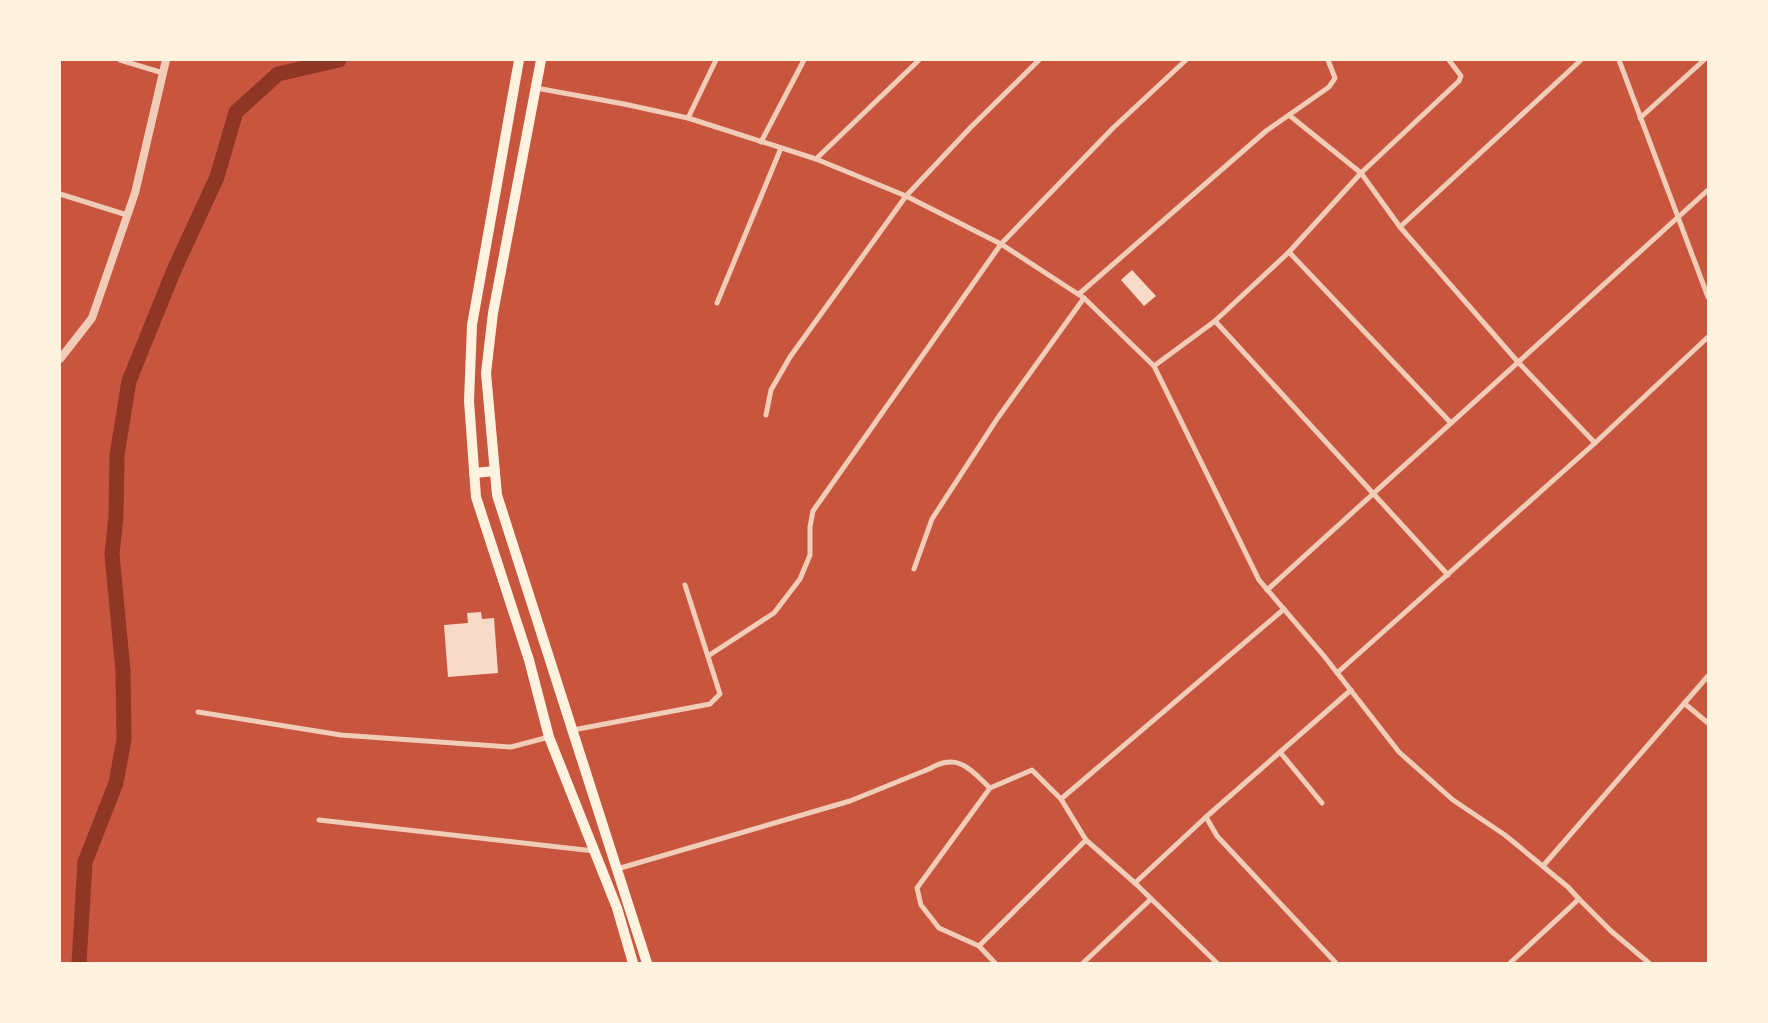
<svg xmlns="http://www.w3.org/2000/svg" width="1768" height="1023" viewBox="0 0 1768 1023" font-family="'Archivo Narrow',sans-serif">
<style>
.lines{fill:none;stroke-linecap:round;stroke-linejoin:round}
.canal{stroke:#8f3625;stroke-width:15}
.building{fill:#f7dbc8}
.minor{stroke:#f1ccb7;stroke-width:5}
.tertiary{stroke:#f1ccb7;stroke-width:8}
.primary{stroke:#fff3e0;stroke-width:10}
</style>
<rect width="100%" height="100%" fill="#c8553d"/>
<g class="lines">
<!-- canal -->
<polyline class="canal" points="79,963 85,862 116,783 124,739 123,671 112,554 116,517 117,455 129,381 174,270 217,177 236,112 278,74 339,60"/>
</g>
<!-- building -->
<g class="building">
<polygon points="1132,270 1156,296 1144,306 1121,280"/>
<polygon points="481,612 482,619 494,618 498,673 448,677 444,625 468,623 467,613"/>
</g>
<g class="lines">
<!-- minor -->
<g class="minor">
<polyline points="120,60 163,73"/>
<polyline points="1619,60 1708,297"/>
<polyline points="536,88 624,104 688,118 816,159 906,196 1001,244 1084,298 1154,366 1259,580 1324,656 1399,752 1453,800 1505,835 1568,887 1579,899 1510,963"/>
<polyline points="1289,115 1361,173 1400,227 1518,362 1595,443"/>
<polyline points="688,118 716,60"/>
<polyline points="1640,118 1704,60"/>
<polyline points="761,142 804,60"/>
<polyline points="816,159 919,60"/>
<polyline points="60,194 127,215"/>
<polyline points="1400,227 1581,60"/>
<polyline points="1289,252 1451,423"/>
<polyline points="1079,294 1266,131 1329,87 1335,78 1328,60"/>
<polyline points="717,303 781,148"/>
<polyline points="1215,321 1448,575"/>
<polyline points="1154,366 1215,321 1289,252 1361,173 1459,81 1461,76 1449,60"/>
<polyline points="766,415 771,390 790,357 906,196 971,127 1039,60"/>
<polyline points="914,569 932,519 997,419 1084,298"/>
<polyline points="1267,590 1708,190"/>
<polyline points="708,656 774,613 800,579 810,555 810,527 813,511 1001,244 1113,128 1186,60"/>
<polyline points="1337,673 1595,443 1708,337"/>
<polyline points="1684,703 1708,723"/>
<polyline points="198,712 341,735 511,747 549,737"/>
<polyline points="573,730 710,704 720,694 685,585"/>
<polyline points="1280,752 1322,803"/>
<polyline points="990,788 917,888 921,905 939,928 979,946 995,963"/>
<polyline points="1061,799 1086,840 1135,883 1217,963"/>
<polyline points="1206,817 1217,836 1336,963"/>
<polyline points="319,820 594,851"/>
<polyline points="1543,866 1708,676"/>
<path d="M617 869 850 801 929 769C958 752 970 769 990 788L1032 770 1061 799 1284 609"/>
<polyline points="1135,883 1206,817 1351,690"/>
<polyline points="1579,899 1611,931 1649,963"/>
<polyline points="979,946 1086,840"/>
<polyline points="1083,963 1151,899"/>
</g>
<!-- tertiary -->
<polyline class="tertiary" points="60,359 92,318 135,193 166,60"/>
<!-- primary -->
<g class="primary">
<polyline points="519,60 472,325 469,401 476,497 529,660 549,737 617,908 633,963"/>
<polyline points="541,60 493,313 486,373 497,495 647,963"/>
<polyline points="474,473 495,471"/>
</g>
</g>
<!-- border -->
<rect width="1768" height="1023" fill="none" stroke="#fff3e0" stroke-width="122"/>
</svg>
